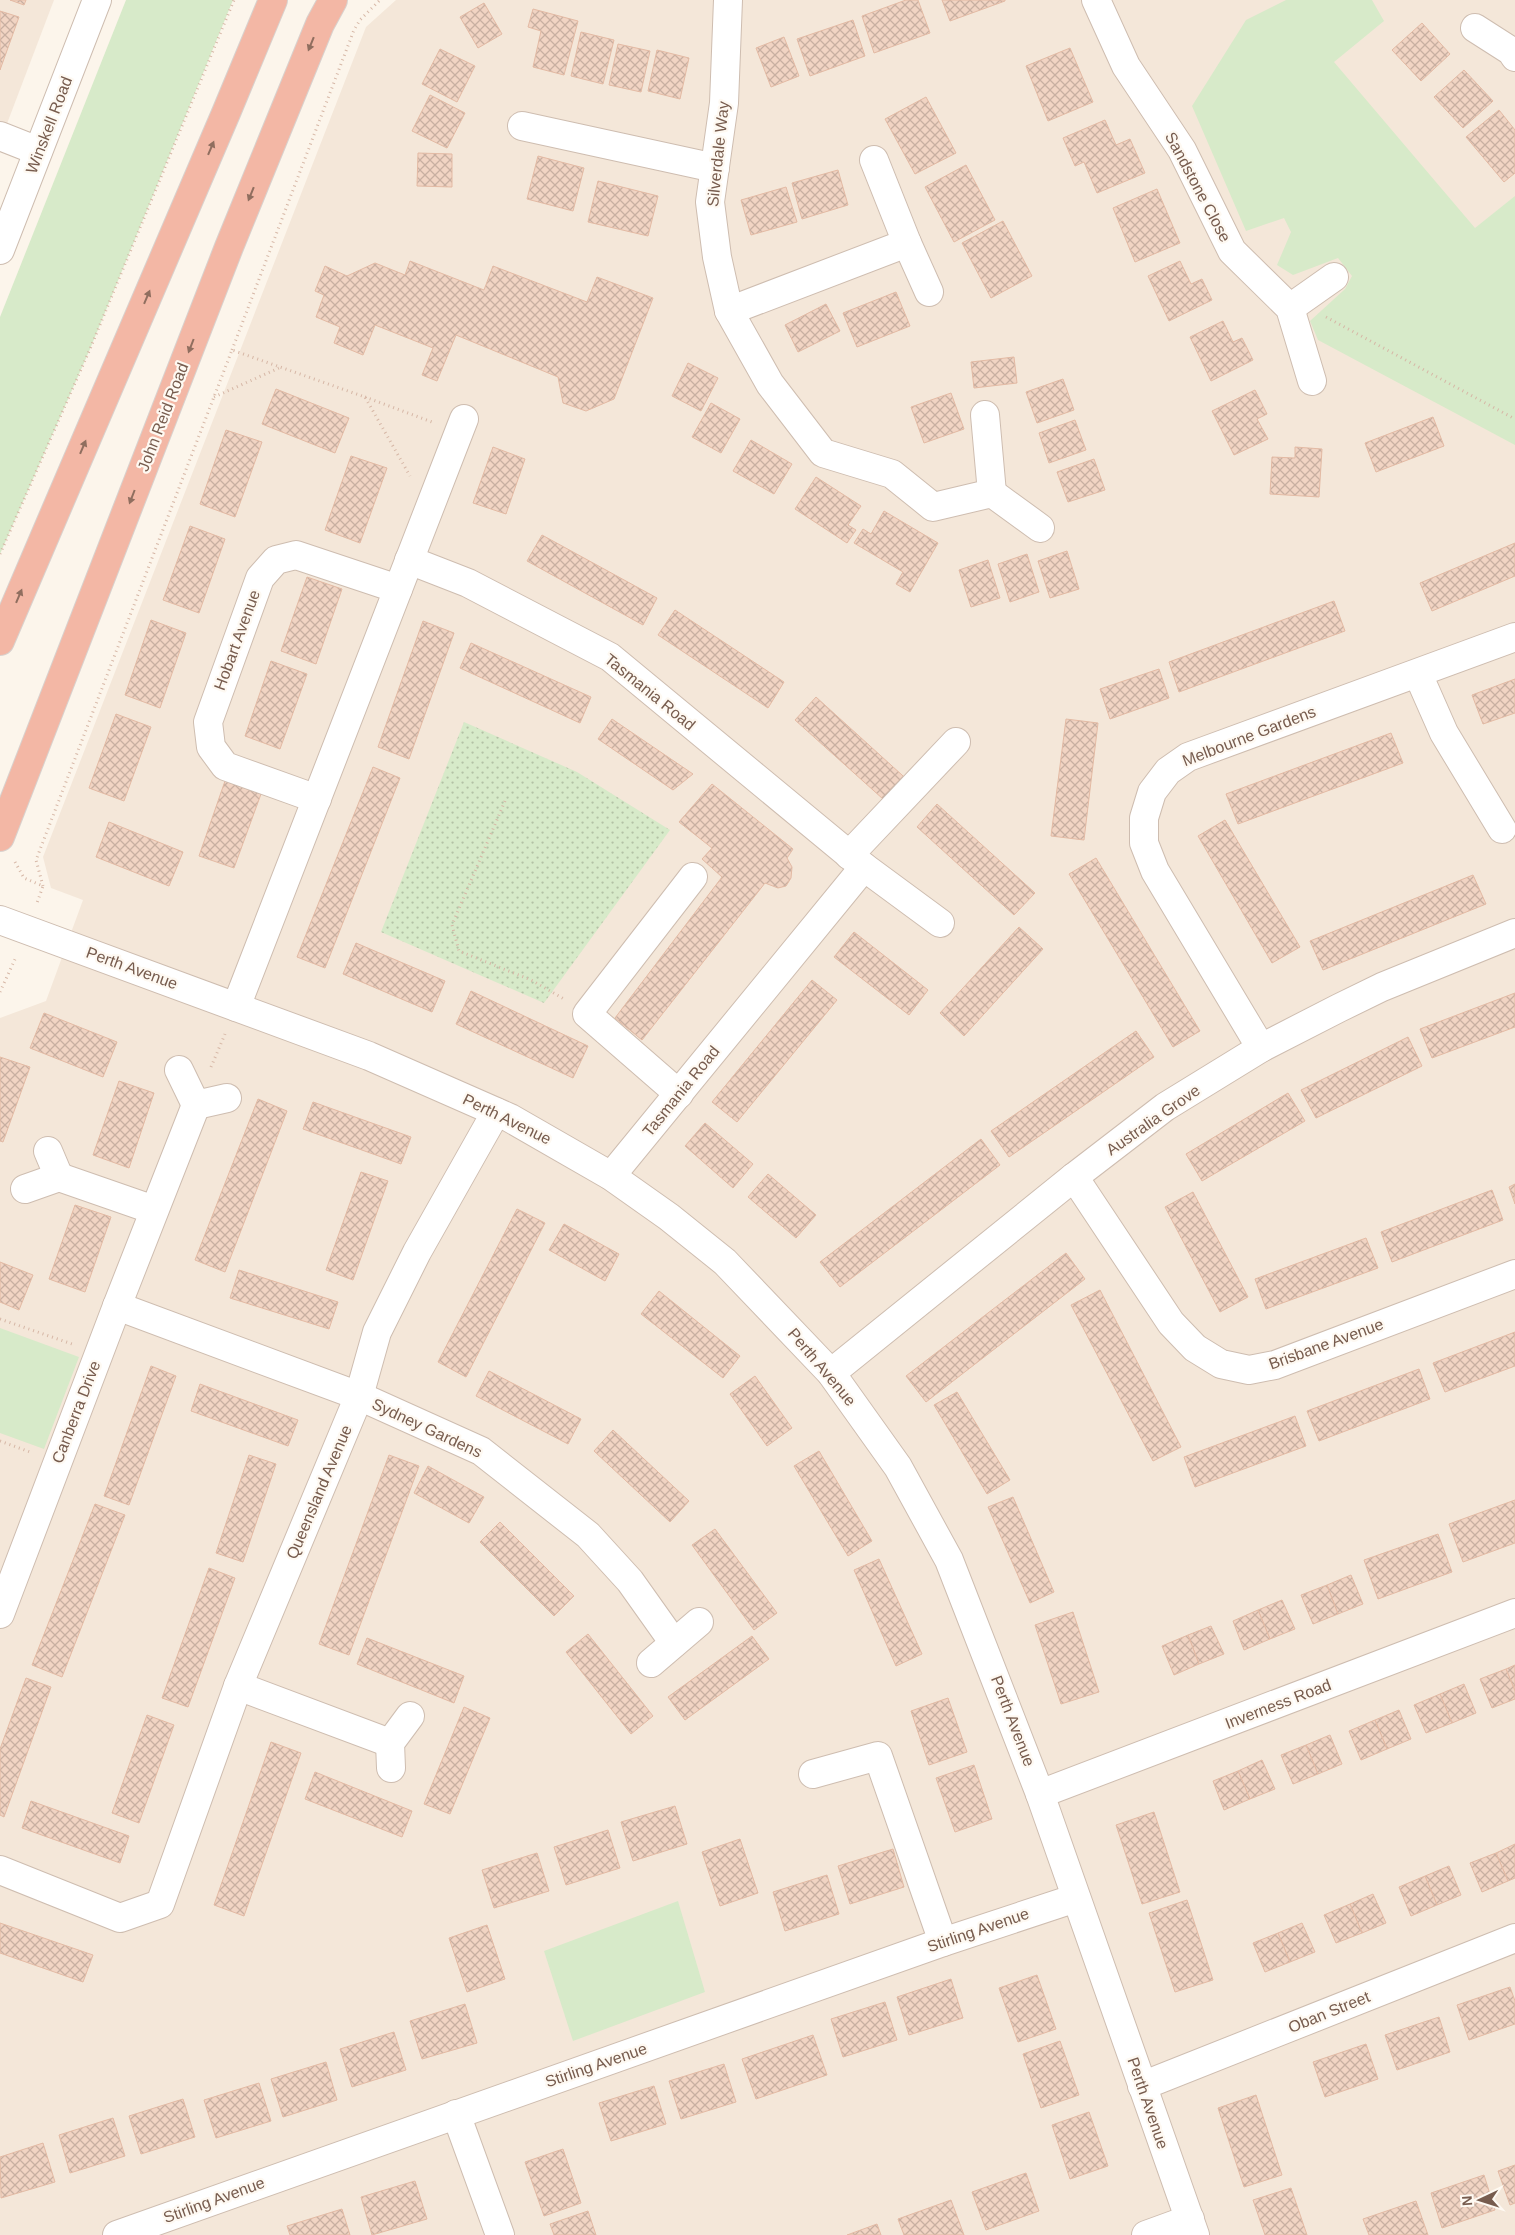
<svg xmlns="http://www.w3.org/2000/svg" width="1515" height="2235" viewBox="0 0 1515 2235" font-family="Arial,sans-serif">
<style>
.residential{fill:#f4e7d9}
.green{fill:#d7eac9}
.garden{fill:url(#garden-dots)}
.building{fill:url(#building-cross-hatch);stroke:#e3baa4}
.lines{fill:none;stroke-linecap:round;stroke-linejoin:round}
.minor-casing{stroke:#cebdb0;stroke-width:30}
.highway-casing{stroke:#d9d1cd;stroke-width:30}
.path{stroke:#d6b7a6;stroke-width:3;stroke-dasharray:1 4;stroke-linecap:butt}
.minor{stroke:#fff;stroke-width:28}
.highway{stroke:#f3b7a5;stroke-width:28}
.oneway{fill:#906e5f}
.labels{text-anchor:middle;dominant-baseline:central;stroke-width:4.5;stroke-linejoin:round;paint-order:stroke}
.street-label{font-size:16px;fill:#775c4e;stroke:#fef9f2}
</style>
<defs>
<pattern id="garden-dots" width="8" height="8" patternUnits="userSpaceOnUse" patternTransform="scale(1.25)"><rect width="8" height="8" fill="#d7eac9"/><path d="M2 2h.1M6 6h.1" fill="none" stroke="#b3c1a5" stroke-width="1.8" stroke-linecap="round"/></pattern>
<pattern id="building-cross-hatch" width="8" height="8" patternUnits="userSpaceOnUse" patternTransform="scale(1.25)"><rect width="8" height="8" fill="#f1d4c3"/><path d="M0 0l8 8M0 8l8-8" fill="none" stroke="#c8afa1"/></pattern>
</defs>
<rect width="100%" height="100%" fill="#fcf5eb"/>
<!-- residential -->
<g class="residential">
<polygon points="0,0 54,0 0,142"/>
<polygon points="396,0 1515,0 1515,2235 0,2235 0,1018 46,1001 83,900 51,888 43,857 366,27"/>
</g>
<!-- green -->
<g class="green">
<polygon points="126,0 233,0 90,349 0,554 0,317"/>
<polygon points="1286,0 1372,0 1384,21 1334,62 1475,228 1515,196 1515,445 1318,340 1310,321 1345,289 1352,276 1338,258 1293,275 1277,265 1291,232 1284,218 1246,231 1192,106 1246,20"/>
<polygon points="0,1328 79,1357 44,1449 0,1433"/>
<polygon points="678,1901 705,1992 573,2041 544,1951"/>
</g>
<!-- garden -->
<polygon class="garden" points="464,722 577,772 670,830 544,1003 381,932"/>
<!-- building -->
<g class="building">
<polygon points="10,0 26,0 24,5"/>
<polygon points="906,0 918,0 930,33 874,53 862,16"/>
<polygon points="942,0 1005,0 1005,1 950,21"/>
<polygon points="484,3 502,34 478,48 460,17"/>
<polygon points="533,9 578,21 564,75 533,67 541,31 528,27"/>
<polygon points="0,11 19,17 0,70"/>
<polygon points="853,20 865,56 810,76 797,39"/>
<polygon points="1422,23 1450,54 1421,81 1392,50"/>
<polygon points="581,32 614,40 603,84 571,76"/>
<polygon points="784,37 799,76 771,87 756,48"/>
<polygon points="618,44 650,51 641,92 609,85"/>
<polygon points="1070,48 1093,102 1048,121 1026,66"/>
<polygon points="440,49 475,66 457,102 422,84"/>
<polygon points="657,50 689,58 680,99 648,91"/>
<polygon points="1464,70 1493,101 1463,128 1434,97"/>
<polygon points="430,95 465,113 447,148 412,131"/>
<polygon points="926,97 956,153 915,174 885,119"/>
<polygon points="1499,110 1515,130 1515,173 1504,182 1466,137"/>
<polygon points="1105,120 1116,145 1130,139 1145,173 1097,193 1084,162 1075,166 1063,138"/>
<polygon points="418,153 452,154 452,187 417,186"/>
<polygon points="538,156 584,168 573,211 527,199"/>
<polygon points="966,165 995,220 954,242 925,187"/>
<polygon points="838,170 848,205 802,219 792,183"/>
<polygon points="598,181 658,196 648,236 588,222"/>
<polygon points="786,187 797,222 751,235 741,200"/>
<polygon points="1157,189 1180,243 1135,262 1113,208"/>
<polygon points="1003,221 1032,276 991,298 962,243"/>
<polygon points="410,261 484,290 493,266 587,302 597,277 653,298 614,399 586,411 563,403 558,377 456,335 437,381 422,375 433,348 375,325 363,355 334,343 340,327 316,317 324,295 315,291 325,266 347,276 375,263 405,275"/>
<polygon points="1180,261 1191,284 1202,279 1212,300 1169,321 1148,276"/>
<polygon points="896,292 910,326 857,347 843,313"/>
<polygon points="826,304 840,331 798,352 785,325"/>
<polygon points="1223,321 1233,342 1242,338 1253,360 1211,381 1190,337"/>
<polygon points="1014,357 1017,383 974,388 971,362"/>
<polygon points="688,363 718,378 701,411 672,396"/>
<polygon points="1063,379 1074,410 1037,423 1026,392"/>
<polygon points="276,389 349,418 335,453 262,424"/>
<polygon points="1255,390 1267,414 1257,419 1268,439 1234,455 1212,411"/>
<polygon points="951,393 964,429 924,443 911,407"/>
<polygon points="711,403 740,419 721,453 692,437"/>
<polygon points="1433,417 1444,446 1376,472 1365,443"/>
<polygon points="1075,420 1086,450 1049,463 1039,433"/>
<polygon points="226,430 262,442 235,517 200,504"/>
<polygon points="751,440 792,464 774,494 733,471"/>
<polygon points="493,447 525,459 506,514 473,503"/>
<polygon points="1295,447 1322,449 1319,497 1270,494 1272,457 1295,458"/>
<polygon points="351,456 387,468 360,543 325,530"/>
<polygon points="1094,459 1105,490 1068,502 1057,472"/>
<polygon points="816,477 861,506 848,525 856,530 847,543 795,509"/>
<polygon points="884,511 938,543 910,592 896,584 903,572 854,543 863,529 871,534"/>
<polygon points="190,526 225,539 199,613 163,600"/>
<polygon points="542,535 657,598 643,625 527,561"/>
<polygon points="1515,543 1515,576 1432,611 1420,583"/>
<polygon points="1067,551 1079,589 1050,598 1038,561"/>
<polygon points="1027,554 1039,592 1010,602 998,564"/>
<polygon points="988,560 1000,598 971,607 959,570"/>
<polygon points="307,577 342,589 316,664 281,651"/>
<polygon points="1334,601 1345,631 1179,692 1169,662"/>
<polygon points="675,610 784,682 768,708 658,635"/>
<polygon points="151,620 186,633 160,708 125,695"/>
<polygon points="423,621 454,633 409,759 378,747"/>
<polygon points="471,643 591,697 580,723 460,668"/>
<polygon points="271,661 307,674 280,749 245,736"/>
<polygon points="1159,669 1169,698 1110,719 1100,689"/>
<polygon points="1515,679 1515,713 1483,724 1472,695"/>
<polygon points="816,697 913,785 893,808 795,720"/>
<polygon points="116,714 151,727 124,801 89,788"/>
<polygon points="612,719 693,774 673,790 598,739"/>
<polygon points="1066,719 1098,723 1084,840 1051,836"/>
<polygon points="1391,733 1403,763 1238,824 1226,794"/>
<polygon points="373,767 400,778 325,968 297,957"/>
<polygon points="225,781 261,794 234,868 199,856"/>
<polygon points="712,784 793,849 787,858 792,867 791,878 786,886 778,888 765,883 642,1040 615,1018 722,877 702,859 712,848 679,822"/>
<polygon points="937,804 1035,893 1014,915 917,827"/>
<polygon points="1225,820 1300,947 1272,963 1198,836"/>
<polygon points="109,822 183,852 169,886 96,857"/>
<polygon points="1096,858 1200,1031 1173,1047 1069,874"/>
<polygon points="1473,875 1486,904 1323,970 1310,941"/>
<polygon points="1019,927 1043,949 964,1036 940,1013"/>
<polygon points="854,932 928,990 909,1015 834,957"/>
<polygon points="356,943 445,981 432,1012 343,974"/>
<polygon points="812,980 837,1000 737,1122 712,1102"/>
<polygon points="471,991 588,1046 573,1078 456,1024"/>
<polygon points="1515,993 1515,1027 1432,1058 1420,1029"/>
<polygon points="44,1013 117,1042 103,1077 30,1048"/>
<polygon points="1136,1031 1154,1057 1009,1157 991,1131"/>
<polygon points="1408,1037 1422,1066 1316,1118 1301,1090"/>
<polygon points="0,1057 30,1067 3,1142 0,1141"/>
<polygon points="119,1081 154,1093 129,1168 93,1155"/>
<polygon points="1288,1093 1305,1121 1202,1181 1186,1154"/>
<polygon points="258,1099 287,1111 225,1272 195,1260"/>
<polygon points="313,1102 411,1137 401,1164 303,1129"/>
<polygon points="705,1123 753,1164 733,1188 685,1146"/>
<polygon points="981,1139 1000,1165 840,1287 820,1262"/>
<polygon points="361,1172 388,1181 353,1280 326,1270"/>
<polygon points="768,1174 816,1215 796,1238 748,1197"/>
<polygon points="1515,1184 1515,1204 1509,1187"/>
<polygon points="1492,1190 1503,1220 1392,1262 1381,1232"/>
<polygon points="1193,1192 1248,1297 1220,1312 1165,1207"/>
<polygon points="75,1205 111,1217 85,1292 49,1279"/>
<polygon points="517,1209 545,1223 466,1377 438,1362"/>
<polygon points="564,1224 619,1254 605,1281 549,1250"/>
<polygon points="1366,1238 1378,1268 1266,1309 1255,1279"/>
<polygon points="1066,1253 1085,1279 926,1402 906,1376"/>
<polygon points="0,1262 33,1275 19,1310 0,1302"/>
<polygon points="239,1270 338,1302 329,1329 230,1298"/>
<polygon points="1100,1290 1181,1447 1153,1461 1071,1305"/>
<polygon points="659,1291 740,1356 723,1378 641,1314"/>
<polygon points="1515,1332 1515,1366 1445,1392 1433,1363"/>
<polygon points="151,1366 176,1376 129,1505 104,1496"/>
<polygon points="1419,1369 1430,1399 1319,1441 1307,1411"/>
<polygon points="489,1371 581,1419 568,1444 476,1396"/>
<polygon points="755,1376 792,1428 767,1446 730,1394"/>
<polygon points="200,1384 298,1420 288,1446 191,1411"/>
<polygon points="957,1392 1010,1480 987,1494 934,1405"/>
<polygon points="1295,1416 1306,1446 1195,1487 1184,1457"/>
<polygon points="613,1430 689,1501 670,1522 594,1451"/>
<polygon points="819,1451 872,1541 848,1556 794,1466"/>
<polygon points="249,1455 276,1464 243,1562 216,1553"/>
<polygon points="389,1455 419,1466 349,1655 319,1644"/>
<polygon points="428,1466 484,1497 469,1523 414,1493"/>
<polygon points="1013,1497 1054,1592 1030,1603 988,1507"/>
<polygon points="1515,1500 1515,1543 1463,1562 1449,1524"/>
<polygon points="95,1504 125,1515 62,1677 32,1665"/>
<polygon points="500,1522 574,1596 554,1616 480,1542"/>
<polygon points="715,1529 777,1613 754,1630 692,1545"/>
<polygon points="1438,1534 1452,1572 1378,1599 1364,1560"/>
<polygon points="879,1559 922,1654 896,1666 854,1570"/>
<polygon points="209,1568 235,1578 188,1707 162,1698"/>
<polygon points="1351,1575 1363,1604 1338,1614 1327,1585"/>
<polygon points="1327,1585 1338,1614 1313,1624 1301,1595"/>
<polygon points="1282,1600 1295,1629 1270,1639 1258,1610"/>
<polygon points="1258,1610 1270,1639 1244,1650 1233,1621"/>
<polygon points="1073,1612 1099,1692 1061,1704 1035,1625"/>
<polygon points="1211,1626 1224,1654 1199,1664 1188,1635"/>
<polygon points="588,1634 653,1716 631,1734 566,1652"/>
<polygon points="1188,1635 1199,1664 1174,1675 1162,1646"/>
<polygon points="752,1636 769,1659 685,1720 668,1697"/>
<polygon points="367,1638 464,1676 454,1703 357,1664"/>
<polygon points="1515,1665 1515,1691 1506,1669"/>
<polygon points="1506,1669 1515,1691 1515,1699 1492,1708 1480,1679"/>
<polygon points="26,1678 51,1687 4,1817 0,1815 0,1749"/>
<polygon points="1464,1684 1476,1713 1452,1723 1440,1694"/>
<polygon points="1440,1694 1452,1723 1426,1733 1414,1705"/>
<polygon points="948,1698 967,1752 929,1765 911,1711"/>
<polygon points="464,1707 490,1718 450,1814 424,1804"/>
<polygon points="1399,1710 1411,1739 1387,1749 1375,1720"/>
<polygon points="147,1715 174,1725 139,1823 112,1813"/>
<polygon points="1375,1720 1387,1749 1361,1760 1349,1731"/>
<polygon points="1330,1735 1342,1764 1318,1774 1306,1745"/>
<polygon points="271,1742 301,1753 244,1916 214,1905"/>
<polygon points="1306,1745 1318,1774 1293,1784 1281,1755"/>
<polygon points="1262,1760 1275,1789 1250,1799 1238,1771"/>
<polygon points="974,1765 992,1819 955,1832 936,1778"/>
<polygon points="1238,1771 1250,1799 1224,1810 1213,1781"/>
<polygon points="315,1772 412,1811 402,1837 305,1799"/>
<polygon points="31,1801 129,1836 120,1863 22,1828"/>
<polygon points="675,1806 687,1844 633,1861 621,1822"/>
<polygon points="1154,1812 1180,1892 1142,1904 1116,1825"/>
<polygon points="608,1830 620,1868 566,1885 554,1847"/>
<polygon points="740,1839 758,1893 720,1906 702,1852"/>
<polygon points="1515,1844 1515,1878 1508,1881 1496,1853"/>
<polygon points="893,1849 904,1887 850,1904 838,1866"/>
<polygon points="537,1853 549,1891 494,1908 482,1870"/>
<polygon points="1496,1853 1508,1881 1482,1892 1470,1863"/>
<polygon points="1449,1866 1461,1895 1437,1905 1425,1876"/>
<polygon points="827,1875 839,1914 785,1931 773,1892"/>
<polygon points="1425,1876 1437,1905 1411,1916 1399,1887"/>
<polygon points="1373,1894 1386,1923 1362,1933 1350,1904"/>
<polygon points="1187,1900 1213,1980 1175,1992 1149,1913"/>
<polygon points="1350,1904 1362,1933 1336,1943 1324,1915"/>
<polygon points="0,1923 93,1955 83,1982 0,1953"/>
<polygon points="1302,1923 1315,1952 1290,1962 1278,1933"/>
<polygon points="487,1925 505,1979 467,1992 449,1938"/>
<polygon points="1278,1933 1290,1962 1265,1972 1253,1943"/>
<polygon points="1037,1975 1056,2029 1018,2042 999,1988"/>
<polygon points="951,1979 963,2018 909,2035 897,1997"/>
<polygon points="1510,1987 1515,2001 1515,2024 1469,2040 1457,2005"/>
<polygon points="885,2002 897,2040 843,2057 831,2019"/>
<polygon points="465,2004 477,2043 422,2059 410,2021"/>
<polygon points="1439,2017 1450,2052 1397,2070 1385,2035"/>
<polygon points="394,2032 406,2070 352,2087 340,2049"/>
<polygon points="813,2035 827,2075 756,2099 742,2059"/>
<polygon points="1060,2041 1079,2095 1041,2108 1023,2054"/>
<polygon points="1366,2044 1378,2079 1325,2097 1313,2062"/>
<polygon points="326,2062 337,2100 283,2117 271,2079"/>
<polygon points="724,2064 736,2102 681,2119 669,2081"/>
<polygon points="259,2083 271,2121 216,2138 204,2100"/>
<polygon points="654,2086 666,2124 611,2141 599,2103"/>
<polygon points="1256,2095 1282,2175 1244,2187 1218,2108"/>
<polygon points="183,2099 195,2137 141,2154 129,2116"/>
<polygon points="1089,2112 1108,2166 1070,2179 1052,2125"/>
<polygon points="113,2118 125,2156 70,2173 59,2135"/>
<polygon points="43,2143 55,2182 1,2198 0,2157"/>
<polygon points="563,2149 581,2203 544,2216 525,2162"/>
<polygon points="1515,2165 1515,2203 1510,2205 1498,2171"/>
<polygon points="1026,2173 1039,2211 986,2230 972,2192"/>
<polygon points="1484,2175 1495,2210 1442,2228 1431,2193"/>
<polygon points="415,2181 427,2219 372,2235 361,2197"/>
<polygon points="1291,2188 1307,2235 1265,2235 1253,2200"/>
<polygon points="951,2200 964,2235 904,2235 898,2219"/>
<polygon points="1416,2201 1428,2235 1369,2235 1363,2219"/>
<polygon points="342,2209 350,2235 290,2235 287,2226"/>
<polygon points="588,2211 596,2235 554,2235 550,2224"/>
<polygon points="877,2224 881,2235 847,2235"/>
</g>
<g class="lines">
<!-- minor casing -->
<g class="minor-casing">
<g id="minor">
<polyline points="728,0 724,103 710,202 717,257 729,311 770,384 823,453 892,474 933,507 992,493 1040,528"/>
<polyline points="1096,0 1126,66 1182,150 1232,251 1290,308 1312,381"/>
<polyline points="1475,28 1511,51 1515,57"/>
<polyline points="522,126 715,168"/>
<polyline points="0,136 38,151"/>
<polyline points="874,160 907,243 929,292"/>
<polyline points="0,250 97,0"/>
<polyline points="1290,308 1334,277"/>
<polyline points="729,311 907,243"/>
<polyline points="985,415 992,493"/>
<polyline points="409,560 468,583 610,657 864,867 940,923"/>
<polyline points="1418,674 1444,733 1502,829"/>
<polyline points="317,799 225,766 211,747 208,722 260,578 276,560 296,555 398,589"/>
<polyline points="849,855 956,742"/>
<polyline points="0,920 369,1056 510,1118 611,1176 669,1217 725,1262 831,1373 898,1467 949,1560 1040,1794 1195,2235"/>
<polyline points="236,1007 464,419"/>
<polyline points="1261,1048 1155,871 1144,843 1144,818 1152,792 1168,771 1188,757 1515,637"/>
<polyline points="179,1070 196,1105 227,1098"/>
<polyline points="679,1094 587,1014 693,877"/>
<polyline points="611,1176 864,867"/>
<polyline points="59,1177 154,1210"/>
<polyline points="1074,1177 1171,1323 1195,1348 1221,1364 1249,1370 1275,1365 1515,1274"/>
<polyline points="25,1189 59,1177 48,1151"/>
<polyline points="117,1306 359,1396 481,1451 588,1535 630,1581 674,1643"/>
<polyline points="831,1373 1074,1177 1165,1107 1261,1048 1339,1008 1382,987 1515,933"/>
<polyline points="0,1614 117,1306 196,1105"/>
<polyline points="651,1663 699,1622"/>
<polyline points="238,1686 390,1743"/>
<polyline points="391,1768 390,1743 410,1716"/>
<polyline points="813,1774 878,1756 943,1942"/>
<polyline points="1040,1794 1515,1613"/>
<polyline points="0,1870 120,1918 160,1904 238,1686 359,1396 377,1332 417,1252 496,1112"/>
<polyline points="1142,2086 1515,1938"/>
<polyline points="456,2114 500,2235"/>
<polyline points="117,2235 943,1942 1076,1898"/>
<polyline points="1146,2235 1190,2219"/>
</g>
</g>
<!-- highway casing -->
<g class="highway-casing">
<g id="highway">
<polyline points="0,641 226,113 273,0"/>
<polyline points="0,837 229,247 320,24 333,0"/>
</g>
</g>
<!-- path -->
<g class="path">
<polyline points="1326,317 1515,419"/>
<polyline points="232,350 354,30 360,20 380,0"/>
<polyline points="214,397 279,368"/>
<polyline points="365,397 432,422"/>
<polyline points="0,554 90,349 234,0"/>
<polyline points="505,801 452,925 459,951 531,980 564,999"/>
<polyline points="15,862 24,878 43,886 37,903"/>
<polyline points="43,886 36,860 232,350 365,397 410,476"/>
<polyline points="0,992 16,957"/>
<polyline points="211,1067 225,1034"/>
<polyline points="0,1319 72,1344"/>
<polyline points="0,1441 30,1452"/>
</g>
<!-- minor -->
<use href="#minor" class="minor"/>
<!-- highway -->
<use href="#highway" class="highway"/>
</g>
<!-- one-way arrows -->
<defs><path id="oneway-solid" d="M-6-.8H1V-3.2L6.5 0L1 3.2V.8H-6Z" transform="scale(1.25)"/></defs>
<g class="oneway">
<use href="#oneway-solid" transform="translate(311 44) rotate(112)"/>
<use href="#oneway-solid" transform="translate(211 148) rotate(-67)"/>
<use href="#oneway-solid" transform="translate(251 194) rotate(112)"/>
<use href="#oneway-solid" transform="translate(147 297) rotate(-67)"/>
<use href="#oneway-solid" transform="translate(191 346) rotate(111)"/>
<use href="#oneway-solid" transform="translate(83 447) rotate(-67)"/>
<use href="#oneway-solid" transform="translate(132 497) rotate(111)"/>
<use href="#oneway-solid" transform="translate(19 596) rotate(-67)"/>
</g>
<g class="labels">
<!-- street labels -->
<g class="street-label">
<text transform="translate(49 125) rotate(-69)">Winskell Road</text>
<text transform="translate(718 154) rotate(-84)">Silverdale Way</text>
<text transform="translate(1198 187) rotate(62)">Sandstone Close</text>
<text transform="translate(163 417) rotate(-69)">John Reid Road</text>
<text transform="translate(237 640) rotate(-70)">Hobart Avenue</text>
<text transform="translate(650 692) rotate(39)">Tasmania Road</text>
<text transform="translate(1249 736) rotate(-21)">Melbourne Gardens</text>
<text transform="translate(132 968) rotate(20)">Perth Avenue</text>
<text transform="translate(681 1091) rotate(-51)">Tasmania Road</text>
<text transform="translate(507 1119) rotate(26)">Perth Avenue</text>
<text transform="translate(1153 1120) rotate(-35)">Australia Grove</text>
<text transform="translate(1326 1344) rotate(-20)">Brisbane Avenue</text>
<text transform="translate(822 1367) rotate(50)">Perth Avenue</text>
<text transform="translate(76 1412) rotate(-69)">Canberra Drive</text>
<text transform="translate(427 1428) rotate(25)">Sydney Gardens</text>
<text transform="translate(319 1492) rotate(-67)">Queensland Avenue</text>
<text transform="translate(1278 1704) rotate(-21)">Inverness Road</text>
<text transform="translate(1013 1721) rotate(69)">Perth Avenue</text>
<text transform="translate(978 1930) rotate(-19)">Stirling Avenue</text>
<text transform="translate(1329 2012) rotate(-22)">Oban Street</text>
<text transform="translate(596 2065) rotate(-19)">Stirling Avenue</text>
<text transform="translate(1148 2103) rotate(71)">Perth Avenue</text>
<text transform="translate(214 2200) rotate(-20)">Stirling Avenue</text>
</g>
</g>
<!-- north arrow -->
<g transform="translate(1480 2200) rotate(266)" stroke="#fef9f2" stroke-width="4" paint-order="stroke">
<path d="M0-4L9 19L0 12L-9 19Z" fill="#775c4e"/>
<text y="-8" font-size="14" font-weight="bold" text-anchor="middle" fill="#775c4e">N</text>
</g>
</svg>
